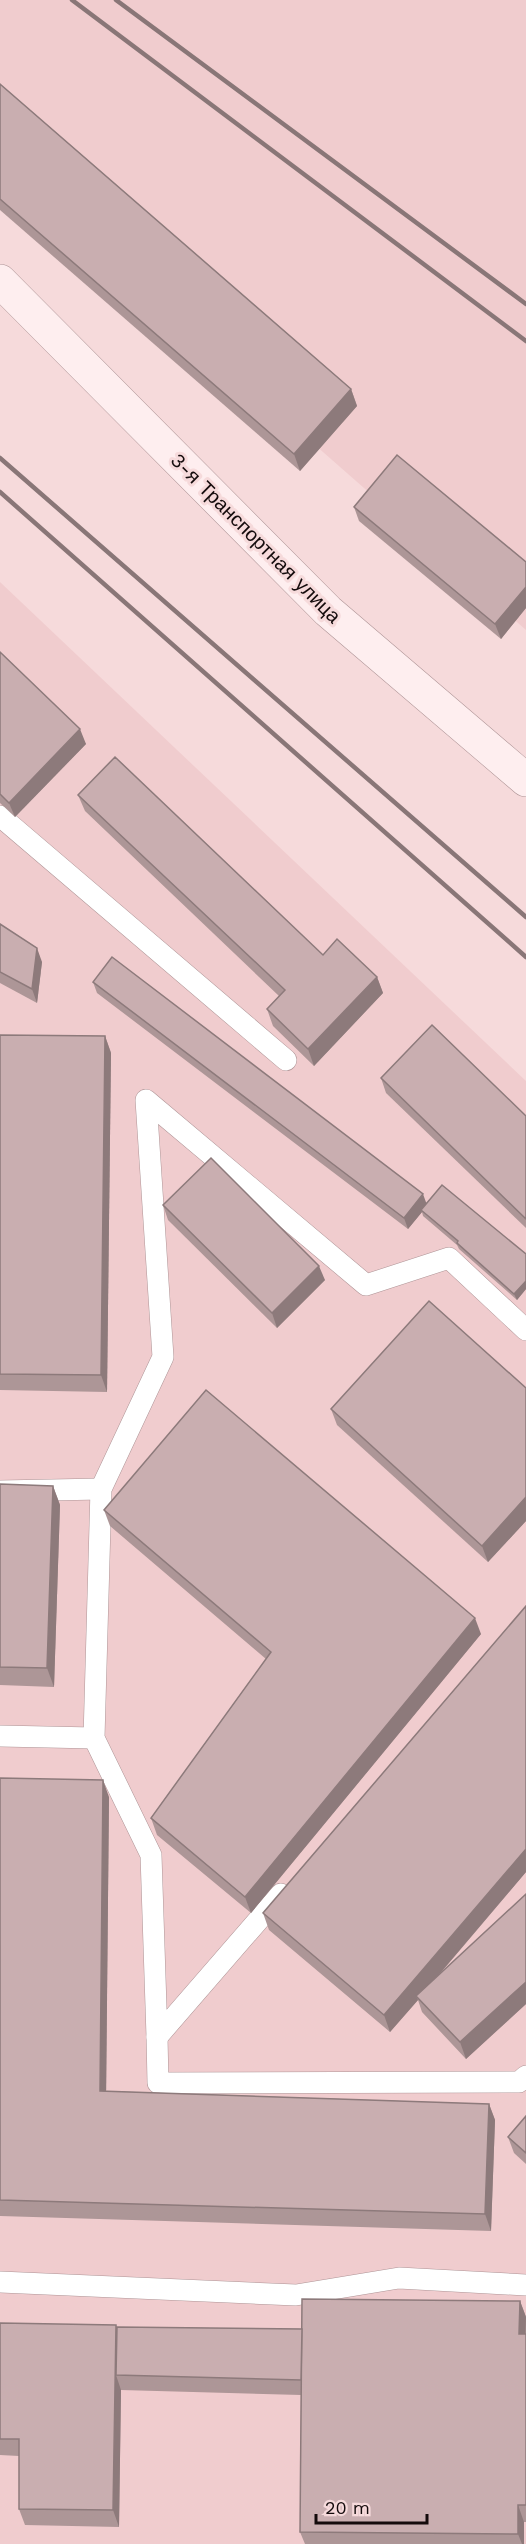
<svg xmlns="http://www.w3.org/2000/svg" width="526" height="2544" viewBox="0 0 526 2544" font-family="'Work Sans',sans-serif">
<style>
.built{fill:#f0ccce}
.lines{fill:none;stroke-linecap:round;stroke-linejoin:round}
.lane-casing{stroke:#ae9496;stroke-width:22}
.secondary-casing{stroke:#ae9496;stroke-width:34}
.lane{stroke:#fff;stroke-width:21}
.secondary{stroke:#feeeef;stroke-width:33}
.rail{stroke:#897677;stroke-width:4.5}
.wall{fill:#ad9697}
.shaded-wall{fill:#8d7a7b}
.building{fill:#c9aeb0;stroke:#8d7a7b;stroke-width:1.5}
.labels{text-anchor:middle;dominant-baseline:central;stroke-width:6;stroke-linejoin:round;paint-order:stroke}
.street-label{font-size:20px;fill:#140b0c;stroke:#f6dadb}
</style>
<rect width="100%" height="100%" fill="#f6dadb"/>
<!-- built -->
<g class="built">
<polygon points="0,0 526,0 526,630 0,169"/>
<polygon points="0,582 526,1081 526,2544 0,2544"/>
</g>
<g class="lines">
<!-- lane casing -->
<g class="lane-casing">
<g id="lane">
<polyline points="0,816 286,1060"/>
<polyline points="0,1491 101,1489"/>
<polyline points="0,1736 94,1738"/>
<polyline points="281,1894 157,2037 151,1855 94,1738 101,1489 163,1357 146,1100 366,1285 449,1258 526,1330"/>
<polyline points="157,2037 158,2083 519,2082 526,2076"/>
<polyline points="0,2282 296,2295 399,2278 526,2285"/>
</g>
</g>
<!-- secondary casing -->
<g class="secondary-casing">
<polyline id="secondary" points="0,281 328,611 526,780"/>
</g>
<!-- lane -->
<use href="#lane" class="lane"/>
<!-- secondary -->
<use href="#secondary" class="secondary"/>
<!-- rail -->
<g class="rail">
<polyline points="72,0 526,341"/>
<polyline points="116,0 526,304"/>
<polyline points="0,458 526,917"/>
<polyline points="0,492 526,957"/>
</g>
</g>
<!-- wall -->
<g class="wall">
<polygon points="0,84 351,389 357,406 300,471 0,210"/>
<polygon points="354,507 526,562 526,608 501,639 359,521"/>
<polygon points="0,652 86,744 15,817 0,803"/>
<polygon points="78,795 323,955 377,977 383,993 314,1066 273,1026 267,1009 279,996 85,811"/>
<polygon points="0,924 42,962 37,1003 0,983"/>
<polygon points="93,982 427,1203 526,1254 526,1289 517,1300 459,1249 457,1245 423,1216 422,1212 408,1229 97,993"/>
<polygon points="0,1035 105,1036 111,1053 107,1392 0,1390"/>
<polygon points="381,1078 526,1116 526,1228 386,1093"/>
<polygon points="163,1205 325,1280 277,1328 168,1220"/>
<polygon points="526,1388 526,1521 488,1562 337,1425 331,1409"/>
<polygon points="0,1484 53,1486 60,1505 54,1687 0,1685"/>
<polygon points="104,1510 481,1634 251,1913 157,1835 151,1818 266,1659 110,1526"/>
<polygon points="526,1606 526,1872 438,1976 526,1894 526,2004 466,2059 422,2012 418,2000 390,2032 269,1930 263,1913"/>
<polygon points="0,1778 109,1797 106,2091 489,2104 495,2120 491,2231 0,2216"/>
<polygon points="526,2116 526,2164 514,2153 508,2137"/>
<polygon points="520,2301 526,2317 526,2522 524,2522 524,2544 305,2544 300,2532 301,2395 121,2390 119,2527 25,2525 19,2509 19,2456 0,2455 0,2323 117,2327 302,2329"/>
</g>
<!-- shaded-wall -->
<g class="shaded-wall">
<polygon points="351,389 357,406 300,471 294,454"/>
<polygon points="526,587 526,608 501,639 495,624"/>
<polygon points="80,729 86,744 15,817 9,803"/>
<polygon points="37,948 42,962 37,1003 32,989"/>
<polygon points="377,977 383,993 314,1066 308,1049"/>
<polygon points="105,1036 111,1053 107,1392 101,1375"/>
<polygon points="423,1194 427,1205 421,1210 422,1212 408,1229 404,1218"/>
<polygon points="319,1266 325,1280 277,1328 272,1313"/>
<polygon points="526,1281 526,1289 517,1300 514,1294"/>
<polygon points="53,1486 60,1505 54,1687 47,1668"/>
<polygon points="526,1497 526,1521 488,1562 482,1546"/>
<polygon points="475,1618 481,1634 251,1913 245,1897"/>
<polygon points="103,1780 109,1797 106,2107 100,2091"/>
<polygon points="526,1849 526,1872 419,1998 416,1996 418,2000 390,2032 384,2015"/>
<polygon points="526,1982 526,2004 466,2059 460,2042"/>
<polygon points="489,2104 495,2120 491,2231 485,2214"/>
<polygon points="520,2301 526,2317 525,2350 519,2334"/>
<polygon points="116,2325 122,2342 116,2375 121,2390 119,2527 113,2510"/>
<polygon points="518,2505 524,2522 524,2544 522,2544 518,2534"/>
</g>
<!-- building -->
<g class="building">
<polygon points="0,84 351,389 294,454 0,199"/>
<polygon points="397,455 526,562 526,587 495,624 354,507"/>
<polygon points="0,652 80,729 9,803 0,794"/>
<polygon points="115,757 323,955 337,939 377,977 308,1049 267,1009 285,990 78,795"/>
<polygon points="0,924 37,948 32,989 0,972"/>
<polygon points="112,957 423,1194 404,1218 93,982"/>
<polygon points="432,1025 526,1116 526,1219 381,1078"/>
<polygon points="0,1035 105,1036 101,1375 0,1374"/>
<polygon points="211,1158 319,1266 272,1313 163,1205"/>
<polygon points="442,1185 526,1254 526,1281 514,1294 457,1243 458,1241 421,1210"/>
<polygon points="429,1301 526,1388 526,1497 482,1546 331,1409"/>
<polygon points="206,1390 475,1618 245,1897 151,1818 271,1652 104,1510"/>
<polygon points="0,1484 53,1486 47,1668 0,1667"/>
<polygon points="526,1606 526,1849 384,2015 263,1913"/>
<polygon points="0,1778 103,1780 100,2091 489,2104 485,2214 0,2200"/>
<polygon points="526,1894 526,1982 460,2042 416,1996"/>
<polygon points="526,2116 526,2153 508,2137"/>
<polygon points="302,2299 520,2301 519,2334 526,2334 526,2505 518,2505 518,2534 300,2532"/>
<polygon points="0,2323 116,2325 113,2510 19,2509 19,2439 0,2439"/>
<polygon points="117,2327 302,2329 301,2380 116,2375"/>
</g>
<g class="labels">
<!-- street labels -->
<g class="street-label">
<text transform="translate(256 538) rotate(45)">3-я Транспортная улица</text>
</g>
</g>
<!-- scale -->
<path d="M316 2514v9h111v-9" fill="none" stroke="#140b0c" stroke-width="3"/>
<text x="325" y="2514" font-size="18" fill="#140b0c" stroke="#f6dadb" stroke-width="4.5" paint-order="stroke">20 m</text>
</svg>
